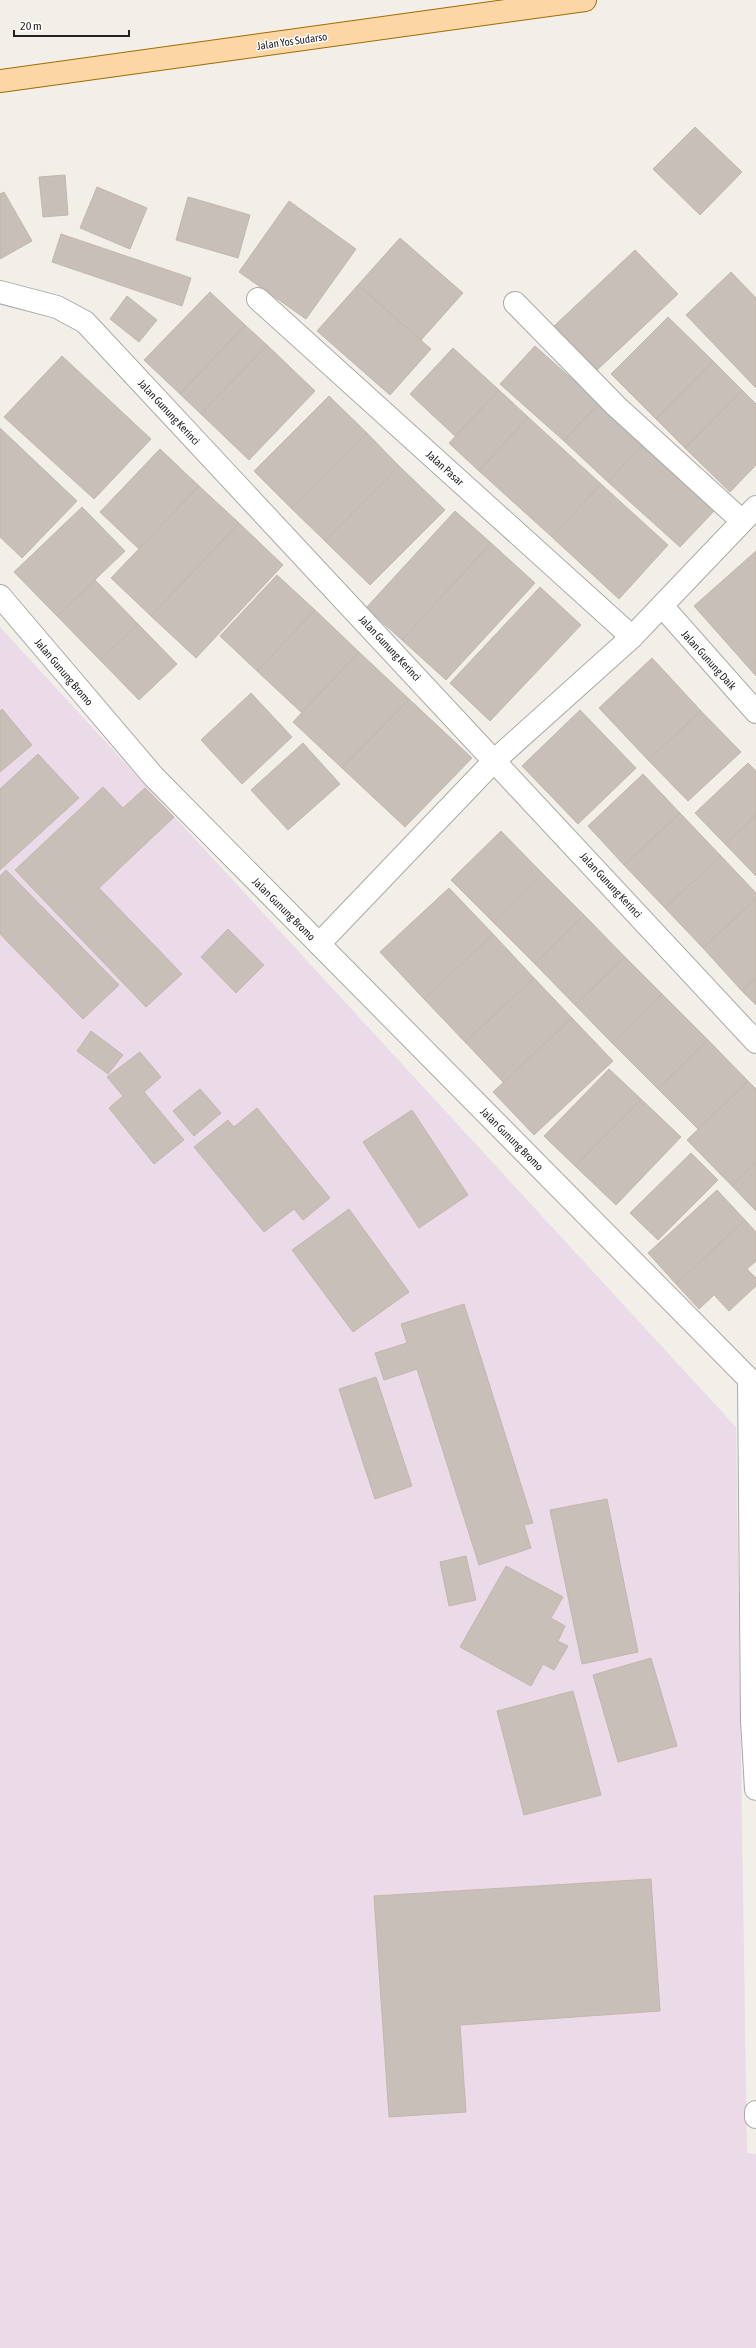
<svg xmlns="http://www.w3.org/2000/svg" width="756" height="2348" viewBox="0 0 756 2348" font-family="'Asap Condensed',sans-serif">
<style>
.industrial{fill:#ebdbe8}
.building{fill:#c7bfb8;stroke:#c4b6ab}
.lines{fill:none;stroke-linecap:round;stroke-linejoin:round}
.street-casing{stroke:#a9a9a9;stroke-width:24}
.primary-casing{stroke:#a06b00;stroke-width:24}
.street{stroke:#fff;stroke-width:22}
.primary{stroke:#fcd6a4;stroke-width:22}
.labels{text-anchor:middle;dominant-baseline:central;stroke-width:3;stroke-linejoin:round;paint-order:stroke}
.street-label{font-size:11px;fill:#222;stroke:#fff}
</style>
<rect width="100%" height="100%" fill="#f2efe9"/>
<!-- industrial -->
<polygon class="industrial" points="0,627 736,1427 747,2153 756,2154 756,2348 0,2348"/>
<!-- building -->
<g class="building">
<polygon points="695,127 742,172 700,215 653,169"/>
<polygon points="65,175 68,215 43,217 39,177"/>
<polygon points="97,187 147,208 130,249 80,228"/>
<polygon points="4,192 32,241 0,259 0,194"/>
<polygon points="188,197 250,215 238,258 176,240"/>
<polygon points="289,201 356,249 306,319 239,272"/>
<polygon points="61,234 191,278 182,306 52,262"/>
<polygon points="400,238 463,293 421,340 358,285"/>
<polygon points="635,250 678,294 596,371 553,327"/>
<polygon points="731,272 756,298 756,388 686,315"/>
<polygon points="358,285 431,349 390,395 317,331"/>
<polygon points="210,292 245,325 180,394 144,360"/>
<polygon points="127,296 157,320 139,342 110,319"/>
<polygon points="668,317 713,361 656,419 611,374"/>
<polygon points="245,325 267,345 201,414 180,394"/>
<polygon points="267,345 315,391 249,460 201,414"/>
<polygon points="535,346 599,403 564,441 500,384"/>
<polygon points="453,348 499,390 455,436 410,394"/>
<polygon points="62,356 151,439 94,499 4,417"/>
<polygon points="713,361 742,390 685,448 656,419"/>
<polygon points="499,390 528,417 479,471 449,443"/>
<polygon points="742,390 756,404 756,465 730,492 685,448"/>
<polygon points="329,396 367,433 291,508 254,471"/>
<polygon points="599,403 643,444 608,482 564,441"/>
<polygon points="528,417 601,484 552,537 479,471"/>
<polygon points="0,428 77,501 22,558 0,537"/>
<polygon points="367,433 399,466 325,541 291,508"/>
<polygon points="643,444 715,510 680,547 608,482"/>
<polygon points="160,449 199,486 139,549 100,512"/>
<polygon points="399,466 445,510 370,585 325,541"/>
<polygon points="601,484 668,545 619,599 552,537"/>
<polygon points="199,486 239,523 151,616 111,578"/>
<polygon points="82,507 125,551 57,616 14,572"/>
<polygon points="455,511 491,543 402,640 366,608"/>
<polygon points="239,523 283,565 196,658 151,616"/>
<polygon points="491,543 535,583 446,680 402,640"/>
<polygon points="756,551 756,662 749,668 694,606"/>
<polygon points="277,575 315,610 257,671 220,636"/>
<polygon points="95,580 138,624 100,660 57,616"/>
<polygon points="540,587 581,625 490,721 450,683"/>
<polygon points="315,610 359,652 302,713 257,671"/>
<polygon points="138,624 177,664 139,700 100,660"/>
<polygon points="359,652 409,699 342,768 293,722"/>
<polygon points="652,658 701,711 648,760 599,708"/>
<polygon points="756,662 756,676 749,668"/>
<polygon points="251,693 292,737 242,784 201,740"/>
<polygon points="409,699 472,758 405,827 342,768"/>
<polygon points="2,709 32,745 0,772 0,711"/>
<polygon points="580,710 636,768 578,824 522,766"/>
<polygon points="701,711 741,752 688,801 648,760"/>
<polygon points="303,743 340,784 288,830 251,790"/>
<polygon points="38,754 79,798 0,870 0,789"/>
<polygon points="748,763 756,771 756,815 725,844 695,813"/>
<polygon points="643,774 680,813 624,865 588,826"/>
<polygon points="103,787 123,808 145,788 174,817 99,888 182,974 146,1007 15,870"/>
<polygon points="680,813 721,856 665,908 624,865"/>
<polygon points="756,815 756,876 725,844"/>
<polygon points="501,831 542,873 493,922 451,880"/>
<polygon points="721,856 756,893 756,899 703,948 665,908"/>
<polygon points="6,870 119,985 83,1019 0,934 0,876"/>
<polygon points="542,873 584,915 535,964 493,922"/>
<polygon points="449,888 493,934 424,999 380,952"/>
<polygon points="756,899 756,978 742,991 703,948"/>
<polygon points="584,915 625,957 575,1005 535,964"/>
<polygon points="228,929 264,965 236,993 201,957"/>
<polygon points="493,934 534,978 465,1042 424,999"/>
<polygon points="625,957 662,994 612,1043 575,1005"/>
<polygon points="534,978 572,1018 503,1082 465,1042"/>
<polygon points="756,978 756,1005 742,991"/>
<polygon points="662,994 708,1040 658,1089 612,1043"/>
<polygon points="572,1018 613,1061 534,1135 493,1092"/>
<polygon points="91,1031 123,1055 108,1074 77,1051"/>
<polygon points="708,1040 748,1081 698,1129 658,1089"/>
<polygon points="140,1052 161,1077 144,1092 184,1140 154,1164 109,1108 123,1096 107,1077"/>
<polygon points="609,1069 641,1099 575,1166 544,1136"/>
<polygon points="748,1081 756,1089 756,1162 732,1186 687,1140"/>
<polygon points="200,1089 221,1113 194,1136 173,1111"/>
<polygon points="641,1099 681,1137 616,1205 575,1166"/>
<polygon points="257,1108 330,1198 303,1220 294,1209 264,1232 194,1147 228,1120 234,1127"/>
<polygon points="412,1110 468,1195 419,1228 363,1142"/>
<polygon points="691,1153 718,1180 658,1240 630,1213"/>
<polygon points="756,1162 756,1211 732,1186"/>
<polygon points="717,1190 745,1220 676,1284 648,1253"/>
<polygon points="349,1209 409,1292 353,1332 292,1250"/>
<polygon points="745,1220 756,1232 756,1261 747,1269 756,1278 756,1286 729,1311 714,1295 699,1309 676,1284"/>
<polygon points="464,1304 533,1523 524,1525 531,1548 479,1565 417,1369 384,1380 375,1353 407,1343 401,1324"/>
<polygon points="376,1377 412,1486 375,1499 339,1389"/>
<polygon points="607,1499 638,1652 582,1664 550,1510"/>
<polygon points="466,1556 476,1600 449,1606 440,1562"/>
<polygon points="506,1566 563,1597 551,1618 565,1626 558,1641 568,1646 554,1670 543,1664 531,1686 460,1647"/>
<polygon points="651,1658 677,1746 618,1762 593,1675"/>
<polygon points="573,1691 601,1795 524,1815 497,1711"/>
<polygon points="651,1879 660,2011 460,2025 466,2112 389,2117 374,1896"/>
</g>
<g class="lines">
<!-- street casing -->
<g class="street-casing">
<g id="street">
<polyline points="0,292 57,307 85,322 756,1042"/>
<polyline points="258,299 632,637"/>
<polyline points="515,303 616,406 742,521"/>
<polyline points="0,596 154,777 749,1379 752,1720 756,1789"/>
<polyline points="663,607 756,712"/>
<polyline points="319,944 495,760 632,637 756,507"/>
<polyline points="756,2112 756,2117"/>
</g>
</g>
<!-- primary casing -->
<g class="primary-casing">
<polyline id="primary" points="0,81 585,0"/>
</g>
<!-- street -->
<use href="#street" class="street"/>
<!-- primary -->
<use href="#primary" class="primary"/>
</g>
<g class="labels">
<!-- street labels -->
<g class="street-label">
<text transform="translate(292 41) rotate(-8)">Jalan Yos Sudarso</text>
<text transform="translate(169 412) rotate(47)">Jalan Gunung Kerinci</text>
<text transform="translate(445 468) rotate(42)">Jalan Pasar</text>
<text transform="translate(390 648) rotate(47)">Jalan Gunung Kerinci</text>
<text transform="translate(709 660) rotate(48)">Jalan Gunung Daik</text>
<text transform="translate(64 672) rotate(50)">Jalan Gunung Bromo</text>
<text transform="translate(611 885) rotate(47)">Jalan Gunung Kerinci</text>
<text transform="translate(284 909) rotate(45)">Jalan Gunung Bromo</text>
<text transform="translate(512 1139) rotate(45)">Jalan Gunung Bromo</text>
</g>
</g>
<!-- scale -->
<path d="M14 30v6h115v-6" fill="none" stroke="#222222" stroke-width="2"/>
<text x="20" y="30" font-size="12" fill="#222222" stroke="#ffffff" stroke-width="3" paint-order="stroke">20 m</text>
</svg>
